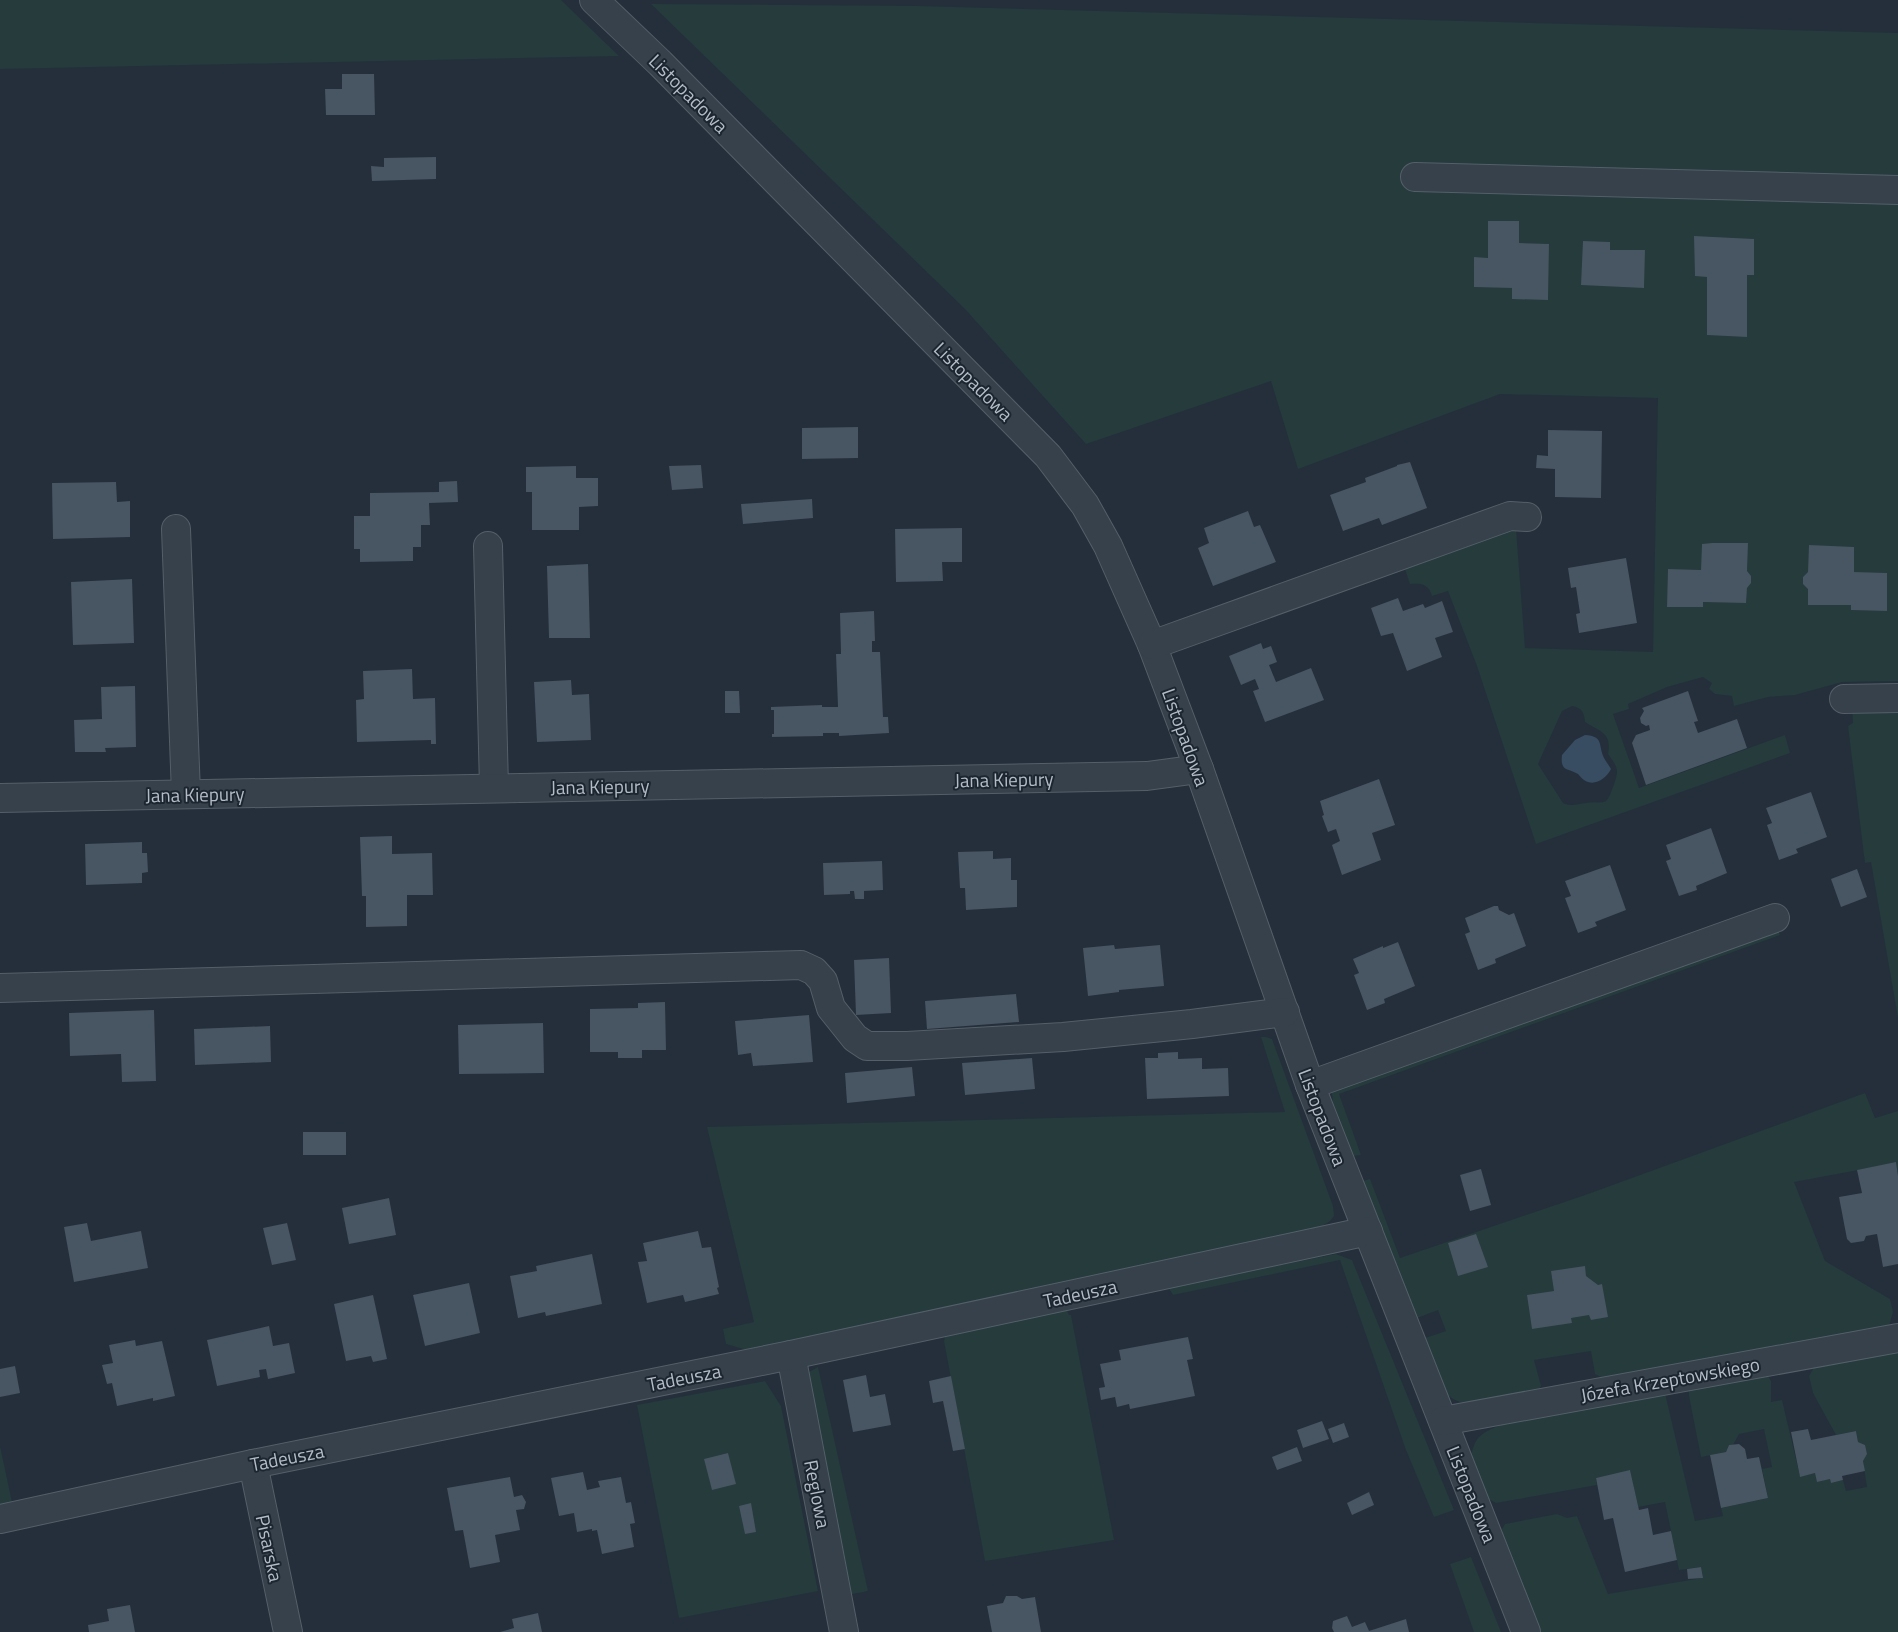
<svg xmlns="http://www.w3.org/2000/svg" width="1898" height="1632" viewBox="0 0 1898 1632" font-family="'Titillium Web',sans-serif">
<style>
.green{fill:#253b3c;fill-rule:evenodd}
.water{fill:#384c62}
.building{fill:#485562}
.lines{fill:none;stroke-linecap:round;stroke-linejoin:round}
.minor-casing{stroke:#555f69;stroke-width:30}
.minor{stroke:#37414c;stroke-width:28}
.labels{text-anchor:middle;dominant-baseline:central;stroke-width:4;stroke-linejoin:round;paint-order:stroke}
.street-label{font-size:19px;fill:#b3bcc7;stroke:#1c2630}
</style>
<rect width="100%" height="100%" fill="#242f3b"/>
<!-- green -->
<g class="green">
<polygon points="0,0 561,0 619,56 0,69"/>
<path d="M651 4 918 6 1898 33V681L1842 682 1795 695 1768 697 1734 706 1732 696 1715 694 1709 689 1712 683 1703 677 1667 687 1628 704 1629 709 1613 714 1639 788 1785 735 1790 753 1536 844 1477 666 1448 591 1432 596C1429 584 1421 583 1410 584L1405 569 1516 529 1525 648 1653 652 1658 398 1500 394 1298 469 1271 381 1086 444 965 309ZM1572 706C1582 708 1584 712 1585 722 1600 732 1612 732 1608 754 1612 760 1617 765 1617 772 1617 777 1610 798 1606 801 1599 804 1593 801 1586 803 1577 804 1571 807 1563 803L1538 764 1562 711Z"/>
<polygon points="1898,705 1898,1018 1871,862 1865,863 1848,726 1853,723 1852,708"/>
<polygon points="1778,930 1780,935 1339,1094 1361,1155 1354,1156 1333,1103 1332,1093 1338,1088"/>
<polygon points="1261,1037 1266,1037 1272,1039 1333,1206 1334,1216 1330,1221 1319,1228 1239,1250 747,1350 726,1344 723,1329 754,1322 707,1127 1285,1112"/>
<path d="M1865 1093 1875 1118 1898 1111V1176L1896 1163 1794 1182 1825 1261 1890 1299 1893 1312 1889 1326 1605 1379 1595 1374 1591 1351 1534 1360 1541 1386 1538 1391C1508 1398 1460 1419 1440 1386 1432 1372 1428 1354 1422 1339L1446 1331 1438 1310 1417 1318 1360 1182 1370 1179 1400 1258 1588 1194Z"/>
<polygon points="1336,1254 1352,1260 1454,1510 1434,1517 1406,1450 1340,1260 1173,1295 1168,1287"/>
<polygon points="1066,1308 1069,1315 1071,1315 1114,1540 985,1561 944,1341 946,1332"/>
<path d="M1898 1351V1632H1537L1500 1533 1505 1524 1557 1514 1567 1518 1577 1516 1608 1594 1702 1578 1701 1567 1679 1570 1665 1502 1638 1507 1630 1471 1596 1478 1597 1485 1496 1503 1485 1497 1470 1458C1472 1452 1474 1442 1479 1437 1499 1415 1630 1399 1665 1393L1695 1521 1723 1516 1721 1508 1768 1498 1762 1469 1772 1467 1764 1429 1739 1434 1733 1445 1729 1446 1726 1452 1701 1457 1689 1396V1387L1766 1373 1771 1381V1402L1782 1400 1800 1476 1815 1473 1830 1479 1831 1482 1843 1480 1846 1491 1867 1487 1863 1461 1865 1446 1858 1442 1856 1431 1836 1435 1813 1393 1809 1376 1814 1367Z"/>
<polygon points="818,1367 868,1591 842,1596 805,1389 809,1372"/>
<polygon points="765,1381 781,1406 818,1591 679,1618 637,1405"/>
<polygon points="0,1446 15,1516 0,1519"/>
<polygon points="1471,1557 1501,1632 1474,1632 1450,1564"/>
</g>
<!-- water -->
<path class="water" d="M1585 735C1604 736 1598 745 1604 758 1606 762 1609 765 1611 769 1606 779 1594 787 1584 780 1581 778 1580 776 1578 774 1568 768 1560 772 1562 755L1575 740Z"/>
<!-- building -->
<g class="building">
<polygon points="342,74 374,74 375,115 326,115 325,89 342,89"/>
<polygon points="436,157 436,179 372,181 371,166 384,167 384,158"/>
<polygon points="1488,221 1519,221 1519,243 1549,244 1548,300 1512,299 1512,288 1474,287 1474,257 1488,258"/>
<polygon points="1694,236 1754,239 1754,275 1747,275 1747,337 1707,335 1707,277 1695,276"/>
<polygon points="1583,241 1610,242 1610,250 1645,250 1644,288 1581,285"/>
<polygon points="858,427 858,458 802,459 802,428"/>
<polygon points="1548,430 1602,431 1601,498 1555,497 1555,469 1536,468 1537,455 1548,456"/>
<polygon points="1410,462 1427,508 1382,525 1379,518 1343,531 1330,495 1366,482 1365,478 1397,466 1397,465"/>
<polygon points="701,465 703,488 672,490 669,466"/>
<polygon points="576,466 576,478 598,478 598,506 579,507 579,530 532,530 532,492 526,492 526,467"/>
<polygon points="457,481 458,502 429,503 430,525 421,525 421,547 413,547 413,561 360,562 360,549 354,549 354,516 370,516 370,493 439,492 439,482"/>
<polygon points="116,482 117,502 130,501 130,537 53,539 52,483"/>
<polygon points="812,499 813,518 743,524 741,504"/>
<polygon points="1248,511 1254,527 1260,525 1276,562 1213,586 1198,548 1209,543 1204,528"/>
<polygon points="962,528 962,562 942,562 943,581 896,582 895,529"/>
<polygon points="1712,543 1748,543 1747,571 1751,576 1751,583 1747,588 1746,603 1703,602 1703,607 1667,607 1668,569 1701,570 1702,544"/>
<polygon points="1809,545 1854,547 1854,572 1887,573 1887,611 1851,610 1851,605 1808,605 1808,589 1803,584 1803,577 1808,572"/>
<polygon points="1626,558 1637,623 1579,633 1576,614 1580,613 1576,587 1571,588 1568,568"/>
<polygon points="588,564 590,638 549,638 547,566"/>
<polygon points="132,579 134,643 73,645 71,582"/>
<polygon points="1398,598 1403,611 1423,604 1425,608 1442,601 1453,632 1435,638 1442,657 1407,671 1393,633 1381,636 1371,608"/>
<polygon points="874,611 875,641 872,641 872,652 880,652 883,717 888,717 889,733 839,736 839,733 823,733 823,736 772,737 772,734 774,734 774,710 771,710 771,707 822,705 822,707 838,707 836,654 841,654 840,613"/>
<polygon points="1261,643 1263,649 1271,646 1277,662 1269,665 1276,682 1311,668 1324,700 1265,722 1253,691 1259,689 1255,679 1241,685 1229,656"/>
<polygon points="412,669 413,699 435,698 436,744 431,744 431,740 357,742 356,700 364,699 363,671"/>
<polygon points="571,680 572,695 589,694 591,740 537,742 534,682"/>
<polygon points="135,686 136,747 105,748 106,752 75,752 74,720 102,719 101,687"/>
<polygon points="725,691 739,691 740,713 725,713"/>
<polygon points="1688,691 1698,721 1694,722 1698,733 1737,719 1747,748 1646,785 1632,743 1636,735 1650,730 1649,725 1646,726 1641,723 1640,718 1644,711 1642,708"/>
<polygon points="1379,779 1395,825 1372,833 1381,860 1342,875 1332,845 1340,841 1336,829 1328,832 1322,816 1324,815 1320,801"/>
<polygon points="1811,792 1827,837 1796,849 1798,853 1779,860 1767,825 1772,823 1766,808"/>
<polygon points="1711,828 1727,873 1696,886 1697,890 1679,896 1666,861 1671,859 1666,845"/>
<polygon points="392,836 392,854 432,853 433,895 407,895 407,926 366,927 366,896 362,896 360,837"/>
<polygon points="142,842 142,853 147,853 148,872 142,873 142,883 86,885 85,844"/>
<polygon points="993,851 993,859 1011,858 1011,880 1017,880 1017,907 966,910 965,888 960,888 958,852"/>
<polygon points="882,861 883,890 864,891 864,899 855,899 854,891 850,891 850,894 824,895 823,863"/>
<polygon points="1610,865 1626,910 1595,922 1597,926 1578,933 1565,898 1571,896 1565,881"/>
<polygon points="1857,869 1867,897 1841,907 1831,879"/>
<polygon points="1494,906 1498,906 1499,910 1509,915 1514,913 1526,946 1495,959 1496,963 1478,970 1465,934 1470,932 1465,918"/>
<polygon points="1398,942 1415,986 1384,999 1385,1003 1367,1010 1354,975 1359,973 1353,959 1383,946 1383,948"/>
<polygon points="1114,945 1115,949 1160,945 1164,986 1119,990 1119,992 1088,996 1083,948"/>
<polygon points="889,958 891,1013 856,1015 854,960"/>
<polygon points="1016,994 1019,1022 927,1029 925,1001"/>
<polygon points="665,1002 666,1050 642,1050 642,1058 618,1058 618,1052 590,1052 590,1009 638,1008 638,1003"/>
<polygon points="154,1010 156,1081 122,1082 121,1054 70,1056 69,1013"/>
<polygon points="809,1015 813,1062 753,1066 751,1053 738,1055 735,1021"/>
<polygon points="543,1023 544,1073 459,1074 458,1025"/>
<polygon points="270,1026 271,1062 195,1065 194,1029"/>
<polygon points="1178,1052 1178,1059 1202,1058 1202,1069 1228,1068 1229,1096 1147,1099 1145,1058 1158,1058 1158,1053"/>
<polygon points="1032,1058 1035,1089 965,1095 962,1063"/>
<polygon points="912,1067 915,1096 847,1103 845,1073"/>
<rect x="303" y="1132" width="43" height="23"/>
<polygon points="1896,1162 1898,1176 1898,1264 1883,1267 1877,1234 1866,1236 1864,1241 1851,1243 1847,1239 1839,1197 1862,1193 1857,1170"/>
<polygon points="1481,1169 1491,1205 1470,1211 1460,1175"/>
<polygon points="389,1198 396,1235 349,1244 342,1208"/>
<polygon points="87,1223 91,1241 141,1231 148,1268 74,1282 64,1227"/>
<polygon points="287,1223 296,1260 272,1265 263,1228"/>
<polygon points="698,1231 702,1248 711,1247 719,1287 717,1288 719,1294 685,1302 683,1295 647,1303 638,1262 647,1261 643,1243"/>
<polygon points="1476,1234 1488,1267 1458,1276 1448,1243"/>
<polygon points="592,1254 602,1304 546,1316 545,1312 518,1318 510,1276 537,1271 536,1266"/>
<polygon points="1585,1266 1586,1276 1598,1285 1602,1284 1608,1317 1591,1320 1589,1315 1571,1318 1572,1323 1532,1329 1527,1295 1554,1291 1551,1271"/>
<polygon points="469,1283 480,1333 425,1346 413,1295"/>
<polygon points="373,1295 387,1359 373,1362 371,1356 346,1361 334,1304"/>
<polygon points="269,1326 273,1346 289,1343 295,1373 268,1379 266,1369 259,1370 260,1377 217,1386 207,1340"/>
<polygon points="1188,1337 1193,1359 1187,1360 1195,1396 1130,1409 1129,1404 1117,1407 1115,1397 1101,1400 1099,1388 1105,1387 1100,1364 1121,1360 1119,1350"/>
<polygon points="135,1340 136,1346 162,1341 175,1396 153,1401 153,1398 117,1406 112,1383 107,1384 102,1365 113,1363 109,1345"/>
<polygon points="15,1366 20,1393 0,1397 0,1369"/>
<polygon points="866,1375 870,1397 885,1394 891,1425 853,1432 843,1380"/>
<polygon points="951,1376 965,1449 953,1451 943,1401 933,1403 929,1381"/>
<polygon points="1322,1421 1329,1439 1303,1448 1297,1430"/>
<polygon points="1344,1423 1349,1437 1333,1443 1328,1429"/>
<polygon points="1808,1429 1811,1440 1856,1431 1858,1442 1865,1445 1867,1454 1863,1461 1865,1471 1842,1476 1843,1480 1831,1483 1830,1479 1817,1482 1815,1473 1800,1477 1791,1432"/>
<polygon points="1739,1444 1745,1449 1747,1459 1759,1457 1768,1498 1721,1508 1710,1455 1726,1452 1729,1445"/>
<polygon points="1297,1447 1302,1461 1277,1470 1272,1457"/>
<polygon points="728,1453 736,1484 712,1490 704,1459"/>
<polygon points="1630,1470 1639,1510 1648,1508 1653,1535 1671,1531 1677,1560 1625,1572 1613,1518 1604,1520 1596,1478"/>
<polygon points="583,1472 587,1490 600,1487 598,1481 621,1477 626,1503 631,1502 635,1523 630,1524 634,1547 602,1554 597,1530 592,1531 592,1529 577,1532 574,1513 559,1516 551,1478"/>
<polygon points="510,1477 514,1497 522,1495 526,1502 524,1509 516,1510 520,1530 495,1535 500,1562 470,1568 463,1530 455,1531 447,1488"/>
<polygon points="1369,1492 1374,1505 1352,1515 1347,1503"/>
<polygon points="751,1503 756,1532 745,1534 739,1506"/>
<polygon points="1701,1567 1703,1578 1688,1579 1687,1569"/>
<polygon points="1006,1596 1017,1596 1022,1599 1035,1597 1041,1632 992,1632 987,1606 1003,1603"/>
<polygon points="130,1605 135,1632 89,1632 88,1625 109,1621 107,1609"/>
<polygon points="538,1613 542,1632 500,1632 514,1628 512,1619"/>
<polygon points="1347,1616 1352,1627 1365,1622 1369,1631 1406,1619 1409,1632 1334,1632 1332,1628 1333,1621"/>
</g>
<g class="lines">
<!-- minor casing -->
<g class="minor-casing">
<g id="minor">
<polyline points="594,0 660,63 1048,456 1085,505 1108,546 1152,645 1199,769 1310,1085 1526,1632"/>
<polyline points="1415,177 1898,190"/>
<polyline points="176,529 186,794"/>
<polyline points="488,546 494,788"/>
<polyline points="1152,645 1510,516 1527,517"/>
<polyline points="1844,699 1898,698"/>
<polyline points="0,798 1147,776 1199,769"/>
<polyline points="0,988 801,965 814,971 823,981 831,1008 855,1038 867,1046 907,1046 1063,1037 1192,1024 1285,1012"/>
<polyline points="1310,1085 1775,918"/>
<polyline points="791,1355 844,1632"/>
<polyline points="1443,1421 1898,1338"/>
<polyline points="253,1464 288,1632"/>
<polyline points="0,1519 253,1464 791,1355 1368,1231"/>
</g>
</g>
<!-- minor -->
<use href="#minor" class="minor"/>
</g>
<g class="labels">
<!-- street labels -->
<g class="street-label">
<text transform="translate(689 93) rotate(45)">Listopadowa</text>
<text transform="translate(974 381) rotate(45)">Listopadowa</text>
<text transform="translate(1186 737) rotate(70)">Listopadowa</text>
<text transform="translate(1004 779) rotate(-1)">Jana Kiepury</text>
<text transform="translate(600 786) rotate(-1)">Jana Kiepury</text>
<text transform="translate(195 794) rotate(-1)">Jana Kiepury</text>
<text transform="translate(1323 1117) rotate(69)">Listopadowa</text>
<text transform="translate(1080 1293) rotate(-12)">Tadeusza</text>
<text transform="translate(684 1377) rotate(-11)">Tadeusza</text>
<text transform="translate(1670 1379) rotate(-10)">Józefa Krzeptowskiego</text>
<text transform="translate(287 1457) rotate(-11)">Tadeusza</text>
<text transform="translate(818 1494) rotate(79)">Reglowa</text>
<text transform="translate(1472 1494) rotate(68)">Listopadowa</text>
<text transform="translate(270 1548) rotate(78)">Pisarska</text>
</g>
</g>
</svg>
